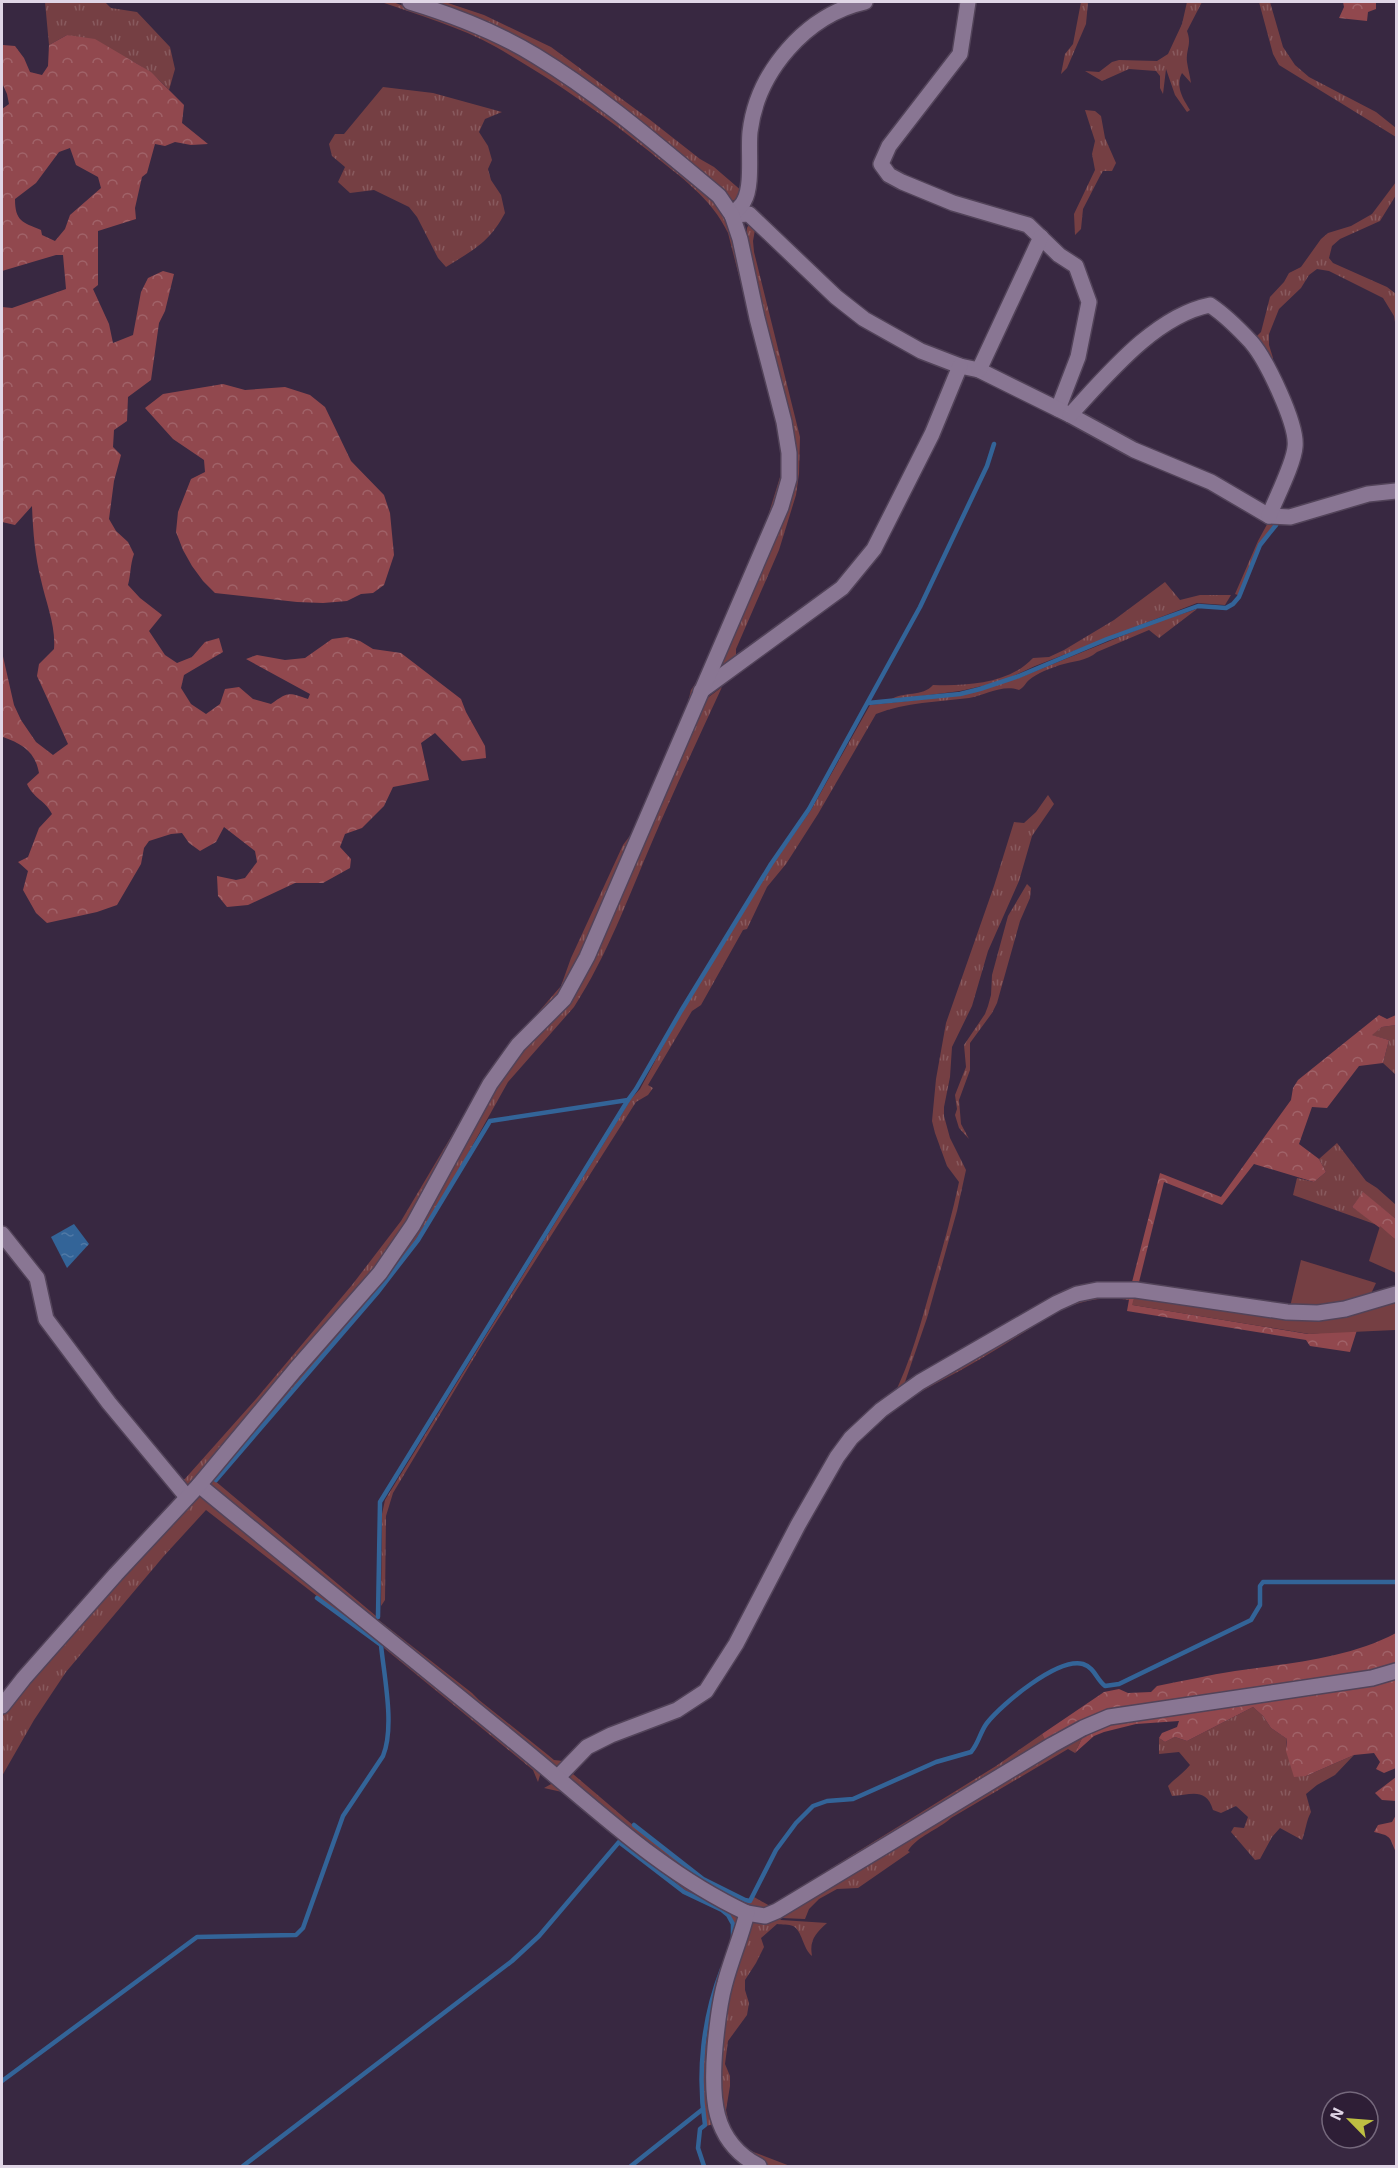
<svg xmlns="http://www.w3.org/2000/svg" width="1398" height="2168" viewBox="0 0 1398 2168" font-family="'Exo 2',sans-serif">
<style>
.grass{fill:url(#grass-tufts)}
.forest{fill:url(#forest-crowns);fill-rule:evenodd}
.garden{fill:#753f43}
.water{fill:url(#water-ripples)}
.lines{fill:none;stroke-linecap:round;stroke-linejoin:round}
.stream{stroke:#336498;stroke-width:4.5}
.minor-casing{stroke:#524359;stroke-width:18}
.tertiary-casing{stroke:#524359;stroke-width:18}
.minor{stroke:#897693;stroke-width:15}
.tertiary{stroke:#897693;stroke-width:15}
</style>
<defs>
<pattern id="grass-tufts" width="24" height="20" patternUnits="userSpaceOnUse" patternTransform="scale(1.5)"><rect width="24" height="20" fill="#753f43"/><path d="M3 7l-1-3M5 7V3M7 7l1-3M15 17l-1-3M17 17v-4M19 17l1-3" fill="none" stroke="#885a5e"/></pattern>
<pattern id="forest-crowns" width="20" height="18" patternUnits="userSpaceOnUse" patternTransform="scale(1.5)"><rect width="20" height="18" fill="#91484e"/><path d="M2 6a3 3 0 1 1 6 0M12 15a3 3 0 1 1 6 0" fill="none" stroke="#a06268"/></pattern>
<pattern id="water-ripples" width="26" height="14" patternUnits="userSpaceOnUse" patternTransform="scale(1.5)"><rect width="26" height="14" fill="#336498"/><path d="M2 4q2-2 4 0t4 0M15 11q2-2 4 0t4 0" fill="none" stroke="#5079a6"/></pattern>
</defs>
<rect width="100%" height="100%" fill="#382841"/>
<!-- grass -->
<g class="grass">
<path d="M45 2H105L111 8 137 12 170 47 175 69 169 90C143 60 103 47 67 35L49 45Z"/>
<path d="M381 2H393L495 41 547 72 584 97 628 128 696 184 717 205 726 219 737 246 783 437V486L585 953 558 997 526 1035 409 1222 368 1278 218 1454 187 1486 183 1481 256 1399 352 1285 401 1221 496 1061 561 986 571 958 623 845 635 829 687 706 691 690 702 674 761 539 780 477 782 463 781 449 769 394 728 233C711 197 680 177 650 152 601 113 550 78 496 47 460 27 419 15 381 2Z"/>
<polygon points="418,2 445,2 484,15 551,47 649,119 700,159 714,167 743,192 737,201 731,200 593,91"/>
<polygon points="1081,2 1088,2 1086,24 1067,68 1061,74 1065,54 1073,44"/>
<path d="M1187 2H1202L1187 31C1192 45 1186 48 1187 62 1188 69 1190 76 1191 83L1182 73C1175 86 1183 99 1190 110L1187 112 1175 95 1166 69 1163 94 1160 88V76L1156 71 1129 69 1102 81 1085 71 1099 72 1112 62 1119 60 1157 61 1168 54 1182 24Z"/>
<polygon points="1259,2 1270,2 1283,47 1295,65 1309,77 1376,112 1396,128 1396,137 1279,65 1273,54"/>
<path d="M383 87 433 93 502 112 485 119 479 132 488 146 492 160 488 169 491 180 501 195 505 213C489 243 473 250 446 267L438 258 417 217 409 207 374 190 350 193 338 182 345 167 332 156 329 144 335 134H344Z"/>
<polygon points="1085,110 1095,111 1101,116 1105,138 1116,163 1112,171 1103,171 1100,176 1083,209 1081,229 1075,235 1074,214 1095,170 1092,154 1095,141"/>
<polygon points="1396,182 1396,195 1380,221 1340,239 1332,246 1329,258 1333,263 1387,287 1396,294 1396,328 1394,316 1383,298 1329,271 1317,269 1309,275 1301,288 1279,309 1269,334 1269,345 1273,358 1268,368 1253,340 1261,332 1270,297 1284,282 1289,273 1301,267 1321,239 1328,233 1351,226 1372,214"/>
<polygon points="750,222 756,224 753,241 754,252 800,437 799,474 796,495 779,550 736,649 736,657 716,675 790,500 747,238 747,228"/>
<polygon points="1271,517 1281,522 1280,525 1276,524 1260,544 1241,590 1238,595 1235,594 1258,541"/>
<path d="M1165 582 1180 600 1200 595H1231L1225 605 1197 603 1035 666 1000 682 960 691 890 700C903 691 923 697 933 685 967 686 1009 684 1033 658L1049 657 1064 650 1114 620Z"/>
<path d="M1197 609 1159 638 1149 630 1097 652C1087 661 1073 661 1060 665 1051 668 1037 673 1029 680 1025 683 1025 687 1019 690 1003 684 985 695 969 698 938 702 906 702 876 714L818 814 786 864 767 887 747 929 743 930 701 1005 692 1011 648 1085 653 1088 648 1095 636 1102 483 1343 393 1493 386 1516 385 1600 381 1606 382 1514 385 1500 631 1099 640 1089 683 1009 773 864 811 810 870 705 963 695 982 690 1021 677 1154 623Z"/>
<path d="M722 687C698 739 674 790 652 842 628 898 607 956 574 1007L508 1082 447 1191 416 1239 376 1292 214 1480 376 1616V1618L472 1693 479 1700 548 1755 554 1760 563 1761 558 1768 554 1767 209 1485 210 1477 381 1276 490 1097 523 1051 545 1026 706 699Z"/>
<path d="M1048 795 1054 804 1032 836 1019 881 988 951 972 1006 952 1047 950 1077 944 1107V1116L950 1138 966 1170 957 1211 927 1318 905 1382 893 1397C911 1361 921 1322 932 1284 942 1250 952 1216 959 1182L947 1166 935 1133 932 1121 936 1079 946 1023 994 886 1014 822 1024 823 1036 812Z"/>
<polygon points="1027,884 1031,888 1030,898 1020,921 997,1003 992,1013 970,1043 970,1070 959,1100 961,1124 969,1139 959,1128 955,1115 957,1109 955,1095 966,1067 964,1045 985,1014 988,1006 991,995 992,975 1008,916"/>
<polygon points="1396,1025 1396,1075 1383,1063 1389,1040 1371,1035 1382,1027"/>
<polygon points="1337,1143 1366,1181 1377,1188 1396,1205 1396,1219 1363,1193 1352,1207 1380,1226 1293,1195 1297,1178 1314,1182 1326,1172 1319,1159"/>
<path d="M1097 1293 1130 1294 1129 1300C1103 1296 1082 1300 1059 1311 1028 1329 999 1349 968 1366 919 1394 874 1411 841 1458 811 1513 782 1568 753 1623 739 1648 723 1685 701 1703 670 1726 583 1735 573 1774L634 1826 703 1880 745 1902H750L754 1897 770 1906 996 1766 1042 1734 1047 1744 766 1912H753L746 1910 684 1874 628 1832 568 1780C571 1735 673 1725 703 1698 727 1677 740 1641 755 1613 783 1561 811 1509 840 1457 876 1407 934 1379 986 1347 1022 1326 1056 1302 1097 1293Z"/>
<polygon points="199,1495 204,1498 541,1772 538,1782 533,1770 384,1648 383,1644 317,1596 206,1510 163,1557 66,1672 34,1720 2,1776 2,1713 42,1663"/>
<path d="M1253 1707 1263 1716 1271 1728 1287 1739C1283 1756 1295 1765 1306 1776L1354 1755 1335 1775 1317 1785 1306 1794 1311 1812C1306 1821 1306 1830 1302 1840L1280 1828 1272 1837 1260 1859 1255 1860 1231 1832 1234 1827 1244 1828 1248 1817 1236 1806 1221 1813 1213 1810C1206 1787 1191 1795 1172 1796L1168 1786C1175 1778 1184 1773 1190 1765L1179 1752 1159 1754V1738L1165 1742 1175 1737 1187 1741Z"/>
<path d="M1085 1732 1075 1753 1068 1749 951 1818C938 1830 917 1836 908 1851L910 1852 858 1888 837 1889 819 1899 809 1909 805 1919 782 1918 779 1913Z"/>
<path d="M553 1783 736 1916 738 1920 723 1979 714 2124 706 2126C695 2056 714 1996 735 1930L729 1914 723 1909 685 1890 562 1792 544 1788Z"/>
<path d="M777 1915 781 1920 827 1923C816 1933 809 1940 812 1956 803 1949 802 1930 793 1926 789 1924 782 1925 777 1924L761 1938 764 1947 756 1963 745 1980V1990L749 2003 747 2015 728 2041 725 2064 730 2076V2086L726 2110 731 2133 748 2150 790 2166H764L723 2128 717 2055 720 2024 751 1919Z"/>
</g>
<!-- forest -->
<g class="forest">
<polygon points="1343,2 1376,2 1376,9 1368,12 1367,21 1339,18 1344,7"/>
<path d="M67 35 95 39 151 72 184 105 182 123 208 144 191 145 175 142 165 146 155 144 147 173 142 177 135 208 136 219 98 231V285L93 289 109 324 113 343 133 335 141 292 148 278 163 271 174 274 165 311 159 323 151 380 128 397 127 421 114 430 113 447 121 455 114 481 109 519 116 531 128 542 134 554C130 565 131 574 128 585L140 598 162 615 149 631 165 655 177 663 192 657 205 642 219 638 223 652 184 675 181 688 191 704 206 714 220 704 225 689 239 687 253 699 271 704C288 692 288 692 308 699L310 694 246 659 257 655 285 660 305 658 332 639 347 637 360 641 373 649 401 653 461 699 466 712 485 746 486 758 462 761 435 733 421 743 429 780 393 787 384 806 362 828 345 834 340 847 351 859 350 868 323 883H295L248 905 227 907 218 896 217 876 236 880 245 878 257 862 255 851 224 827 216 842 200 851 189 843 182 833 171 834 149 841 144 848 141 864 117 905 97 912 47 923 36 913 23 890 28 871 18 862 28 857 39 828 52 814C45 800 34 799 27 784L39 773C35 751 22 744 3 737L2 734V652L14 705 21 720 36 742 53 755 68 744 37 676 39 664 54 649C56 626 46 603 41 580 35 556 33 532 32 506L15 525 2 522V307L12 308 66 289 63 255H56L2 271V109L9 104 7 94 2 83V47L3 45 15 46 24 58 30 72 42 75 48 66 49 45ZM70 148 76 165 98 177 101 188 70 215 65 229 55 241 42 235 41 230C22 222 15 221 15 199L36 183 59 152Z"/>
<polygon points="223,384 245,390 285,387 310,395 325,407 351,461 384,495 390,513 394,555 384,585 373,593 361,594 347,601 323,603 297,602 215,593 203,581 192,566 183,550 176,532 178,512 191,479 205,472 204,460 173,439 145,408 163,394"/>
<polygon points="1379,1015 1387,1019 1396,1015 1396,1025 1382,1027 1372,1035 1389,1040 1383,1063 1359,1066 1327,1108 1312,1107 1299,1144 1319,1159 1326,1172 1314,1182 1254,1164 1222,1205 1164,1182 1138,1286 1131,1286 1160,1173 1221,1197 1291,1100 1293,1088 1298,1080"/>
<polygon points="1363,1192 1396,1219 1396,1240 1352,1207"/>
<polygon points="1130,1294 1135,1294 1133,1305 1308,1334 1357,1330 1350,1352 1310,1346 1306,1340 1127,1311"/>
<path d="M1396 1633V1665L1377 1671 1171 1703 1047 1744 1042 1734 1104 1692 1119 1689 1128 1693 1151 1692 1157 1686C1183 1681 1209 1675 1235 1671 1289 1663 1347 1659 1396 1633Z"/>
<polygon points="1396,1673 1396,1768 1384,1773 1376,1769 1380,1762 1374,1753 1354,1755 1306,1776 1294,1777 1286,1751 1287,1739 1271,1728 1263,1716 1253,1707 1187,1741 1175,1737 1165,1742 1159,1738 1162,1733 1177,1727 1179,1721 1136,1724 1104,1732 1094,1736 1075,1753 1085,1732 1101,1725"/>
<polygon points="1396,1777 1396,1801 1382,1800 1375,1793"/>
<path d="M1396 1815V1852C1389 1838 1393 1836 1374 1832L1378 1825 1392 1822Z"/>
</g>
<!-- garden -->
<g class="garden">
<polygon points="1380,1226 1396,1240 1396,1273 1369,1261"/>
<polygon points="1301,1260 1376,1283 1369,1298 1329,1306 1290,1307"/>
<polygon points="1135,1294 1287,1315 1388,1301 1396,1304 1395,1330 1309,1334 1132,1305"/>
</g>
<!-- water -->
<polygon class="water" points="74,1224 89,1244 67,1268 51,1237"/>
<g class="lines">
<!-- stream -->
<g class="stream">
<polyline points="868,703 960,694 980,689 1019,676 1107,639 1198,606 1226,608 1233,604 1239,597 1260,545 1276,525"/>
<polyline points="216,1480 377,1293 418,1240 490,1121 628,1100"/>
<polyline points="378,1617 380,1502 628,1100 636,1089 681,1011 771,864 809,809 920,607 987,466 994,444"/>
<path d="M634 1825 703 1879 745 1900 750 1901 776 1850 796 1823 813 1806 827 1801 853 1799 936 1762 971 1752C979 1743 980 1732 987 1723 1002 1704 1058 1657 1083 1664 1095 1668 1096 1679 1105 1686L1119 1684 1251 1620 1260 1605V1586L1263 1582H1396"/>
<path d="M2 2081 197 1937 296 1935 303 1928 343 1816 383 1756C395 1727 384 1676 381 1645L317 1598"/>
<polyline points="243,2166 512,1961 539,1936 619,1842 684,1892 722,1910 728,1915 733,1924 733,1938"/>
<polyline points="631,2166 703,2109"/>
<path d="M704 2166 698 2148 700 2129 705 2125C697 2073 703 2018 722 1969"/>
</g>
<!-- minor casing -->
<g class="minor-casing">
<g id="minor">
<polyline points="968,2 960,54 889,146 881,164 889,175 902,182 953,203 1028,225 1059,255 1076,266 1089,302 1078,357 1058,409"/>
<polyline points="732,215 749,214 836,297 864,319 921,351 960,366 979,370 1070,415 1134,450 1211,482 1269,516 1290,517 1368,494 1396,491"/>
<path d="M732 215C736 210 742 206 744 201 753 186 748 150 750 132 757 72 806 15 865 2"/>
<polyline points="979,370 1041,237"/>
<path d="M1070 415C1107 375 1155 316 1210 305 1225 315 1239 329 1251 342 1266 359 1298 425 1295 447 1294 463 1276 498 1269 516"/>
<polyline points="701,691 842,588 874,549 932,434 960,366"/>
<polyline points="2,1234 37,1278 46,1319 109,1403 187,1497"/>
<polyline points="558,1777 587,1747 611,1735 677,1710 706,1691 736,1644 798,1525 837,1457 851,1438 881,1410 920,1382 1057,1303 1077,1294 1097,1290 1136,1290 1287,1312 1318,1313 1345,1309 1396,1294"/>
<polyline points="747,1913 765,1916 777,1911 1052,1745 1083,1728 1109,1717 1372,1678 1396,1671"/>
</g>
</g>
<!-- tertiary casing -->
<g class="tertiary-casing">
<g id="tertiary">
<path d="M199 1485C304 1572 411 1657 517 1744 591 1804 659 1872 747 1913 741 1937 731 1960 725 1983 719 2004 717 2025 715 2047 711 2095 711 2141 759 2166"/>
<path d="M2 1706 24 1678 116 1574 199 1485 295 1370 380 1273 413 1225 490 1084 518 1045 564 999 587 957 781 507 789 479V453L784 422 757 318 740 239 732 215 719 196C660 147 602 96 536 56 497 32 453 15 410 2"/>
</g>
</g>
<!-- minor -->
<use href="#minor" class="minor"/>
<!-- tertiary -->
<use href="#tertiary" class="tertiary"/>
</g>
<!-- border -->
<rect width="1398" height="2168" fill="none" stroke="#e0d6e6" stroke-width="6"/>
<!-- north arrow -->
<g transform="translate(1350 2120) rotate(295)"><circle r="28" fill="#2e1e36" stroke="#75687c" stroke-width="1.5"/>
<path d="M0-4.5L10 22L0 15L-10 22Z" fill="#bebf42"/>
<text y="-9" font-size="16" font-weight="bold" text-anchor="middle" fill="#e0d6e6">N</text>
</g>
</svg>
